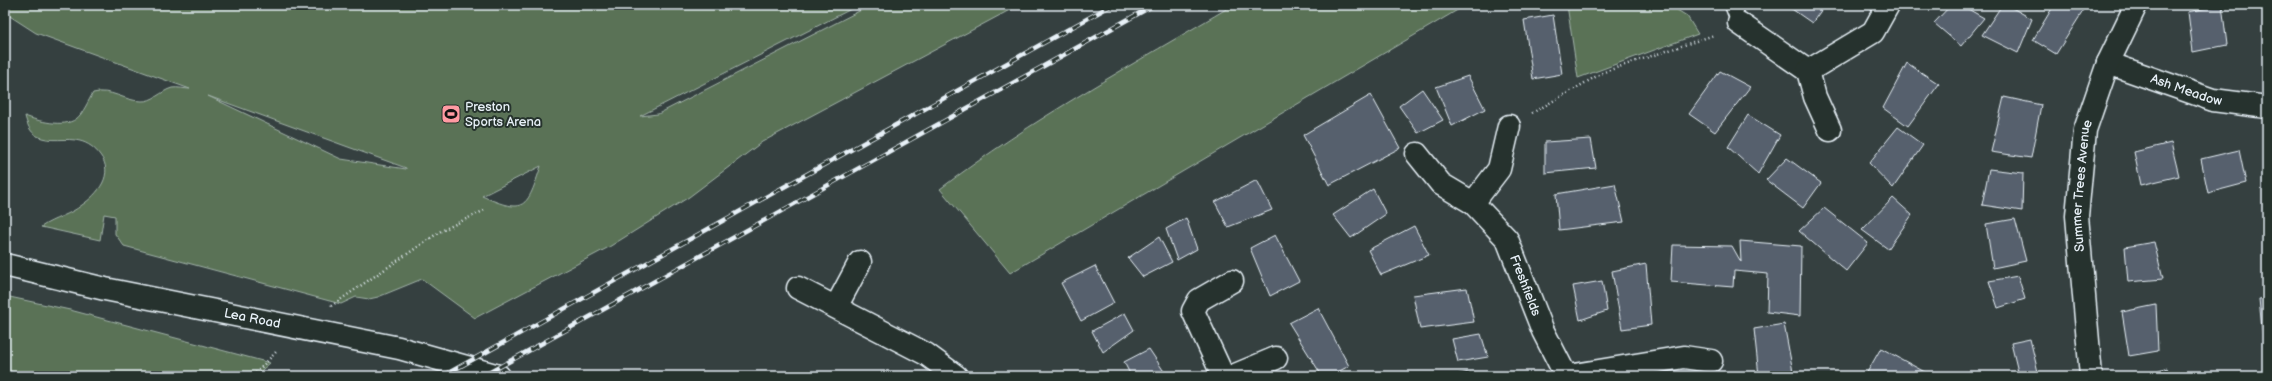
<svg xmlns="http://www.w3.org/2000/svg" width="2272" height="381" viewBox="0 0 2272 381" font-family="'Balsamiq Sans',sans-serif">
<style>
.green{fill:#5a7257;stroke:#a1b2a8;fill-rule:evenodd}
.building{fill:#57606d;stroke:#e8f1f8}
.lines{fill:none;stroke-linecap:round;stroke-linejoin:round}
.lane-casing{stroke:#e8f1f8;stroke-width:17}
.street-casing{stroke:#e8f1f8;stroke-width:25}
.secondary-casing{stroke:#e8f1f8;stroke-width:25}
.path{stroke:#e8f1f8;stroke-width:2.5;stroke-dasharray:1 3;stroke-linecap:butt}
.lane{stroke:#26332d;stroke-width:14}
.street{stroke:#26332d;stroke-width:22}
.secondary{stroke:#26332d;stroke-width:22}
.rail-casing{stroke:#e8f1f8;stroke-width:4.5}
.rail{stroke:#26332d;stroke-width:3;stroke-dasharray:9;stroke-linecap:butt}
.labels{text-anchor:middle;dominant-baseline:central;stroke-width:4;stroke-linejoin:round;paint-order:stroke}
.street-label{font-size:13px;fill:#e8f1f8;stroke:#26332d}
.poi-label{font-size:13px;fill:#e8f1f8;stroke:#26332d;text-anchor:start}
</style>
<rect width="100%" height="100%" fill="#354040"/>
<filter id="ink" filterUnits="userSpaceOnUse"><feTurbulence type="fractalNoise" baseFrequency=".025" numOctaves="2"/><feDisplacementMap in="SourceGraphic" scale="8" xChannelSelector="R" yChannelSelector="G"/><feConvolveMatrix kernelMatrix="1 2 1 2 8 2 1 2 1" color-interpolation-filters="sRGB"/></filter>
<g filter="url(#ink)">
<!-- green -->
<g class="green">
<path d="M5 5H859L640 116 658 114 871 5H1019L762 142 689 197 609 247 475 318 422 279 378 297 369 299 356 297 341 304 124 246 115 234V216L104 214 100 240 41 227C54 218 70 215 82 205 98 194 115 174 100 155 95 148 88 143 80 141 67 137 50 143 37 136 30 132 27 124 25 116 37 121 64 128 76 119 83 114 88 101 93 93 111 88 124 101 141 101 153 102 161 91 172 88 178 87 185 89 190 89L36 33 5 13ZM208 96 406 168V169L341 159ZM541 166C527 208 525 215 482 196Z"/>
<path d="M1233 5H1466L1010 273 940 189C1032 119 1134 64 1233 5Z"/>
<polygon points="1567,5 1669,5 1687,16 1698,34 1578,78"/>
<polygon points="5,296 70,310 270,363 255,376 9,376 5,373"/>
</g>
<!-- building -->
<g class="building">
<polygon points="1786,5 1825,5 1812,23"/>
<polygon points="1951,5 1961,5 1984,18 1961,46 1934,23"/>
<polygon points="2002,5 2007,5 2032,19 2018,53 1982,35"/>
<polygon points="2054,5 2081,5 2085,8 2056,54 2033,40"/>
<polygon points="2222,5 2227,45 2193,52 2188,12"/>
<polygon points="1553,15 1562,74 1533,79 1524,20"/>
<polygon points="1907,63 1939,84 1908,126 1883,108"/>
<polygon points="1720,71 1750,87 1715,132 1689,114"/>
<polygon points="1468,76 1485,109 1452,126 1436,87"/>
<polygon points="1422,89 1443,120 1418,133 1399,106"/>
<polygon points="1371,95 1400,148 1329,185 1303,135"/>
<polygon points="2004,97 2041,105 2031,158 1991,152"/>
<polygon points="1748,115 1780,135 1758,174 1728,147"/>
<polygon points="1898,127 1923,145 1893,188 1869,163"/>
<polygon points="1591,139 1596,168 1545,173 1545,142"/>
<polygon points="2171,143 2179,176 2141,185 2134,152"/>
<polygon points="2239,150 2246,183 2208,193 2201,159"/>
<polygon points="1787,158 1821,183 1803,208 1766,180"/>
<polygon points="1989,169 2023,173 2022,211 1982,205"/>
<polygon points="1257,180 1272,210 1228,227 1215,202"/>
<polygon points="1615,184 1624,222 1559,230 1556,194"/>
<polygon points="1373,189 1386,214 1351,238 1333,215"/>
<polygon points="1893,198 1912,215 1888,249 1862,230"/>
<polygon points="1824,208 1868,243 1846,271 1799,231"/>
<polygon points="1186,218 1197,249 1177,260 1166,229"/>
<polygon points="2015,219 2026,261 1993,268 1986,224"/>
<polygon points="1414,226 1429,255 1381,275 1368,250"/>
<polygon points="1275,235 1299,281 1270,296 1250,248"/>
<polygon points="1159,237 1172,262 1143,277 1128,258"/>
<polygon points="1740,241 1801,246 1800,316 1767,312 1768,274 1734,271 1733,287 1671,282 1673,245 1732,246 1741,262"/>
<polygon points="2154,242 2163,279 2128,282 2125,247"/>
<polygon points="1646,264 1651,325 1622,329 1612,271"/>
<polygon points="1095,266 1114,303 1081,321 1061,283"/>
<polygon points="2018,276 2025,299 1998,308 1989,281"/>
<polygon points="1602,281 1607,311 1580,320 1573,286"/>
<polygon points="1467,288 1474,322 1420,329 1413,295"/>
<polygon points="2267,298 2267,349 2264,349 2259,299"/>
<polygon points="2156,305 2158,351 2129,356 2122,312"/>
<polygon points="1318,308 1349,366 1330,376 1322,376 1289,323"/>
<polygon points="1125,313 1134,330 1103,352 1092,331"/>
<polygon points="1784,324 1793,372 1776,376 1759,376 1754,329"/>
<polygon points="1481,334 1488,357 1458,362 1452,339"/>
<polygon points="2030,339 2039,376 2019,376 2011,343"/>
<polygon points="1881,348 1932,376 1865,376"/>
<polygon points="1149,349 1167,376 1131,376 1124,362"/>
<polygon points="2167,368 2170,376 2146,376"/>
<polygon points="2264,370 2267,370 2267,376 2265,376"/>
<polygon points="1469,372 1470,376 1451,376"/>
</g>
<g class="lines">
<!-- lane casing -->
<g class="lane-casing">
<polyline id="lane" points="1732,5 1739,23"/>
</g>
<!-- street casing -->
<g class="street-casing">
<g id="street">
<polyline points="1739,23 1808,71 1873,32 1888,5"/>
<path id="s1" d="M2108 63 2213 100 2267 107"/>
<polyline points="1808,71 1815,97 1830,130"/>
<path id="s2" d="M1417 154 1441 184 1473 203 1507 239 1543 331 1566 376"/>
<polyline points="1473,203 1499,169 1509,126"/>
<polyline points="798,288 926,354 956,376"/>
<polyline points="836,307 860,262"/>
<polyline points="1223,376 1193,311 1199,300 1232,281"/>
<polyline points="1233,376 1276,358"/>
<polyline points="1568,376 1684,357 1711,361"/>
<path id="s3" d="M2091 376 2077 216 2085 130 2108 63 2136 5"/>
</g>
</g>
<!-- secondary casing -->
<g class="secondary-casing">
<g id="secondary">
<path id="s4" d="M5 265 105 289 399 348 499 376"/>
</g>
</g>
<!-- path -->
<g class="path">
<polyline points="1532,113 1604,72 1714,35"/>
<polyline points="331,306 441,231 485,210"/>
<polyline points="253,376 277,351"/>
</g>
<!-- lane -->
<use href="#lane" class="lane"/>
<!-- street -->
<use href="#street" class="street"/>
<!-- secondary -->
<use href="#secondary" class="secondary"/>
<!-- rail casing -->
<g class="rail-casing">
<g id="rail">
<polyline points="443,376 1112,5"/>
<polyline points="483,376 1154,5"/>
</g>
</g>
<!-- rail -->
<use href="#rail" class="rail"/>
</g>
</g>
<!-- icons -->
<defs>
<g id="stadium-square" transform="scale(1)"><rect x="-9" y="-9" width="18" height="18" rx="4" fill="#ff9aa2" stroke="#26332d"/><path d="M0-5a6.5 5 0 1 0 0 10a6.5 5 0 1 0 0-10ZM-3.5-1.8h7v3.6h-7Z" fill="#111"/></g>
</defs>
<g fill-rule="evenodd">
<use href="#stadium-square" x="451" y="114"/>
</g>
<g class="labels">
<!-- street labels -->
<g class="street-label">
<text stroke="none"><textPath href="#s1" startOffset="83">Ash Meadow</textPath></text>
<text stroke="none"><textPath href="#s3" startOffset="191">Summer Trees Avenue</textPath></text>
<text stroke="none"><textPath href="#s2" startOffset="175">Freshfields</textPath></text>
<text stroke="none"><textPath href="#s4" startOffset="253">Lea Road</textPath></text>
</g>
<!-- poi labels -->
<g class="poi-label">
<text x="465" y="107">Preston<tspan x="465" dy="15">Sports Arena</tspan></text>
</g>
</g>
<!-- margin -->
<rect width="2272" height="381" fill="none" stroke="#26332d" stroke-width="20"/>
<rect x="10" y="10" width="2252" height="361" fill="none" stroke="#e8f1f8" stroke-width="1.5" filter="url(#ink)"/>
</svg>
